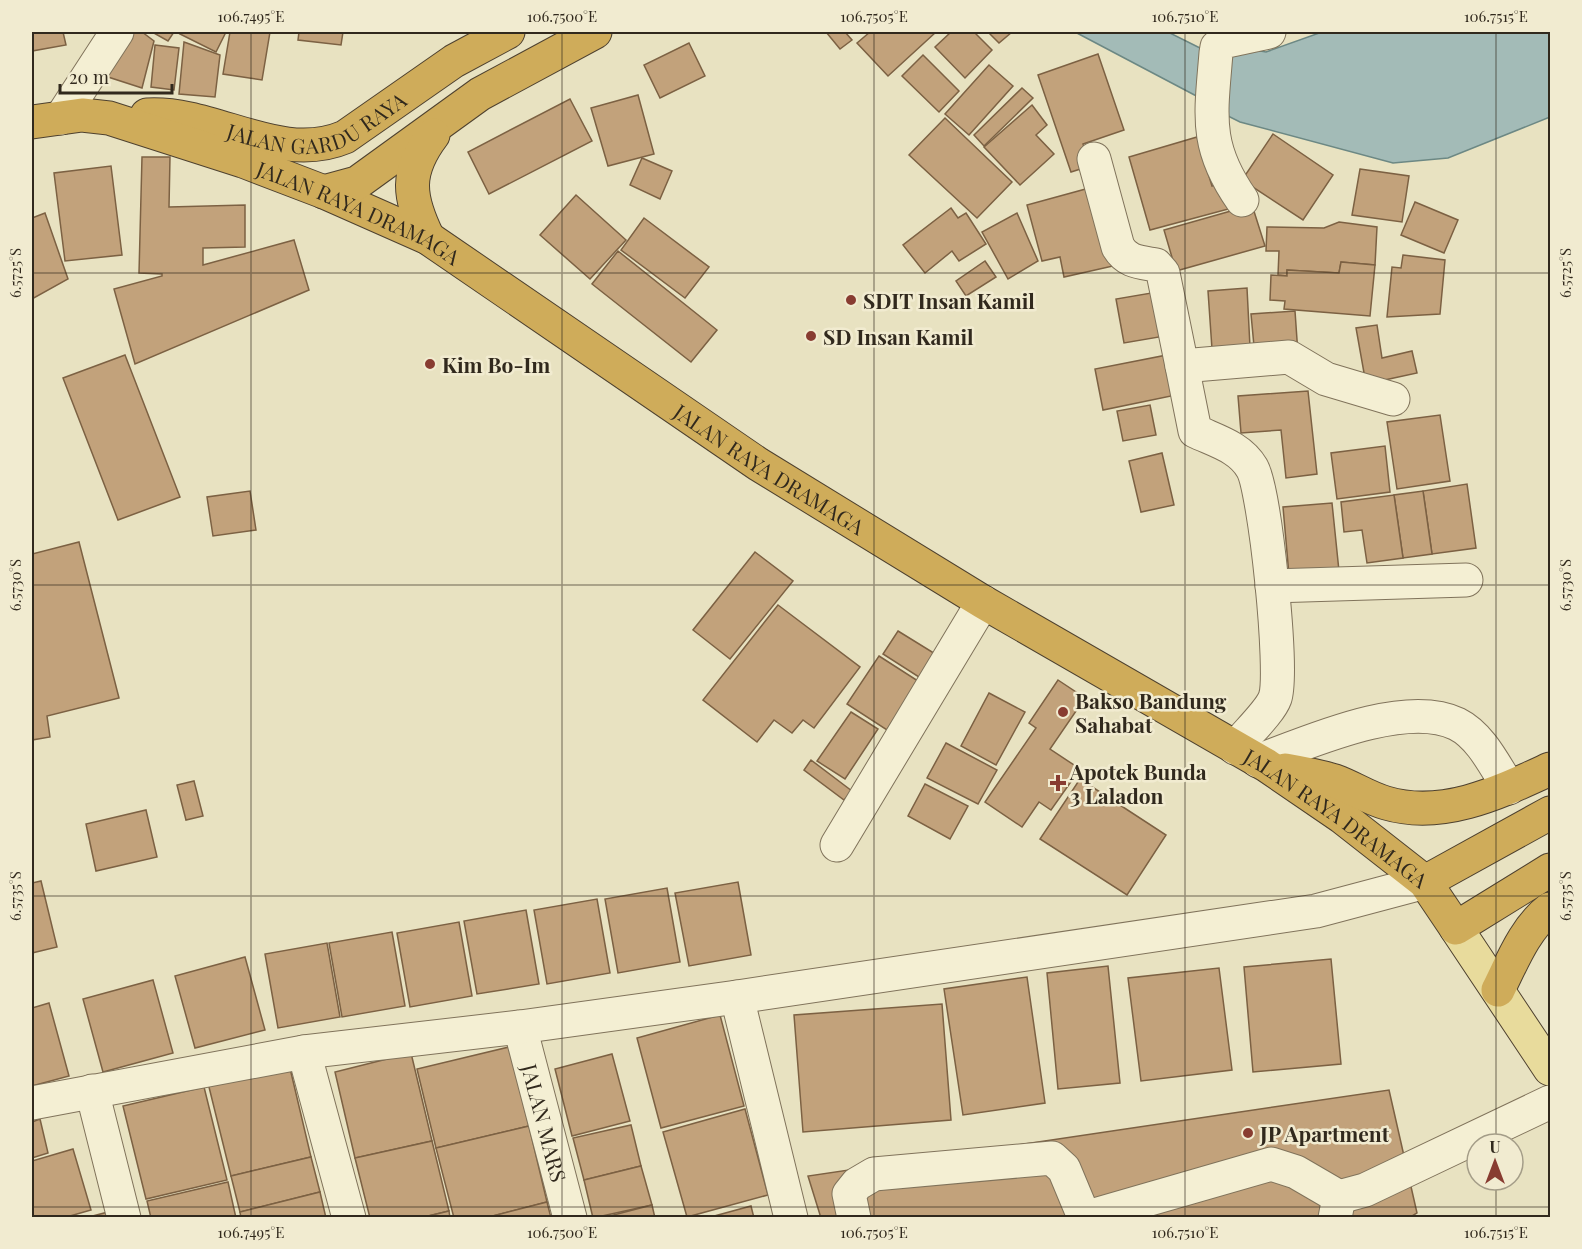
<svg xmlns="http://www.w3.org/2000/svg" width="1582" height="1249" viewBox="0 0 1582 1249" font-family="'Playfair Display',serif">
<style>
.water{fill:#a3bbb7;stroke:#6c8884;stroke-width:1.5}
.building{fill:#c2a27b;stroke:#7c6143;stroke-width:1.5}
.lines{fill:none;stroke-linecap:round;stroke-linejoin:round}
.minor-casing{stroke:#80735b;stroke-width:35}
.major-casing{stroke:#4e412f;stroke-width:35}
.highway-casing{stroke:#4e412f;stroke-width:35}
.minor{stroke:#f4efd3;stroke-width:33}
.major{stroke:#e8db9c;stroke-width:33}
.highway{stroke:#cfac5a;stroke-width:33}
.ticks{fill:none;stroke:#31291d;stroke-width:1.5;stroke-opacity:0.45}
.poi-dot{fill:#883c31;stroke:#f1ebd0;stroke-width:2}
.labels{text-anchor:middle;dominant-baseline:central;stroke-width:5;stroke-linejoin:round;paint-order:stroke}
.street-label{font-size:21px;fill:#31291d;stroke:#f1ebd0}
.poi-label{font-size:21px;font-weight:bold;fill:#31291d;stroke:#f1ebd0;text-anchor:start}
.neatline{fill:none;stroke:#31291d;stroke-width:2}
.ticks-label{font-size:15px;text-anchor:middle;fill:#31291d}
</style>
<rect width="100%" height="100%" fill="#e8e2c1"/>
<!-- water -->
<g class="water">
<polygon points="1075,32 1168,32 1212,54 1204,100"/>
<polygon points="1322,32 1550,32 1550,117 1448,158 1393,163 1240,122 1218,111 1225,45 1266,52"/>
</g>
<!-- building -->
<g class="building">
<polygon points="32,32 63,32 66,45 32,51"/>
<polygon points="134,32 142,32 154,41 142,88 105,76"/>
<polygon points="152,32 174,32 168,41"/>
<polygon points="182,32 226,32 216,52 180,34"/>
<polygon points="230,32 270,32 262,80 223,74"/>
<polygon points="299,32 343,32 341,45 298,40"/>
<polygon points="826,32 845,32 852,40 840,49"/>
<polygon points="870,32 936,32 888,76 857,43"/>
<polygon points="951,32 974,32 992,50 965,78 935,47"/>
<polygon points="988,32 1012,32 999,43"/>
<polygon points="184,42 220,55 215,97 179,94"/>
<polygon points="689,43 705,76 660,98 644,65"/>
<polygon points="155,45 179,48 174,90 151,87"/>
<polygon points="1098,54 1124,130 1083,144 1090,166 1071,172 1038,75"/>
<polygon points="923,55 959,91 939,112 902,76"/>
<polygon points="989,65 1013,86 969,135 945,114"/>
<polygon points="1022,88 1033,98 984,146 974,135"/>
<polygon points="638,95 654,154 608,166 591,108"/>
<polygon points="570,99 592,141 489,194 468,152"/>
<polygon points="1032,105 1047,125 1036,135 1054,154 1020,185 984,147"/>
<polygon points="945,118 1012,182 977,218 909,155"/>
<polygon points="1273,134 1333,175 1303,220 1242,180"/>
<polygon points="1197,137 1212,186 1225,182 1232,208 1150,230 1129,157"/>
<polygon points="142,157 170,157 169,207 245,205 245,247 203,248 203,265 294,240 309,290 135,364 114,289 162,276 162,274 139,273"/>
<polygon points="642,158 672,171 660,199 630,185"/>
<polygon points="111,166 122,255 65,261 54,173"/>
<polygon points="1360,169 1409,176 1402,222 1352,215"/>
<polygon points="1093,187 1113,266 1064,277 1060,257 1042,261 1027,205"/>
<polygon points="576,195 626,240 590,279 540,235"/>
<polygon points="1415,202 1458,220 1444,253 1401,235"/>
<polygon points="1252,205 1265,246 1176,271 1164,230"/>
<polygon points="951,208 958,218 966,213 986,244 959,261 952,251 925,273 903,245"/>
<polygon points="45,213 68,279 32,299 32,218"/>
<polygon points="1017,213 1038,261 1008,279 982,232"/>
<polygon points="644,218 709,267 685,298 621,250"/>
<polygon points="1339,222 1377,227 1375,265 1341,262 1339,273 1287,270 1287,276 1278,275 1279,251 1266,251 1267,227 1324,228"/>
<polygon points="618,251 717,330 691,362 592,284"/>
<polygon points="1403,255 1445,260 1440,314 1387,317 1392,267 1401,268"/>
<polygon points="985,261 996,277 966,296 956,281"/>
<polygon points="1341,262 1375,265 1370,316 1284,309 1285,301 1270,300 1271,275 1287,276 1287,270 1339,273"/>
<polygon points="1247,288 1250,347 1212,349 1208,291"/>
<polygon points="1157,292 1165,336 1124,343 1116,299"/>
<polygon points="1295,311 1298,354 1255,357 1251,314"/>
<polygon points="1377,325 1382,358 1412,351 1417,373 1366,384 1356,328"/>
<polygon points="125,355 180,497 118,520 63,378"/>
<polygon points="1167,355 1176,395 1103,410 1095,369"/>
<polygon points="1308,391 1317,474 1286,478 1281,430 1241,433 1238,396"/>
<polygon points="1150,405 1156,435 1123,441 1117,411"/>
<polygon points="1440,415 1450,481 1397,489 1387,422"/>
<polygon points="1385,446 1390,492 1337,499 1331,453"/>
<polygon points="1162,453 1174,505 1141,512 1129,461"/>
<polygon points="1467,484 1476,548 1432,554 1423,491"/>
<polygon points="250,491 256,530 213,536 207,497"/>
<polygon points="1423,491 1432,554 1403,558 1394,495"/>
<polygon points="1394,495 1403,558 1367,563 1362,530 1344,532 1341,502"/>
<polygon points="1332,503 1339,571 1289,575 1283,507"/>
<polygon points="79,542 119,698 47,716 50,737 32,740 32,554"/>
<polygon points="755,552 793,581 730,659 693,630"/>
<polygon points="778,605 860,667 814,728 803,720 792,733 774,720 757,742 703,700"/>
<polygon points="898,631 937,655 922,679 883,654"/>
<polygon points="879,656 918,681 887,730 847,704"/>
<polygon points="1058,680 1085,698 1050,749 1080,769 1051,810 1039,802 1022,827 985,802 1036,728 1029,723"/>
<polygon points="989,693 1025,712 996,765 961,746"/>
<polygon points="851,712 878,729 845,779 817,761"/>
<polygon points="946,743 997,770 978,804 927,778"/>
<polygon points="811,760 852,791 844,800 804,770"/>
<polygon points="1080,779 1166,835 1127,895 1040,839"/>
<polygon points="194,781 203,816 186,820 177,785"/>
<polygon points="925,784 968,806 950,839 908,816"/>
<polygon points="146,810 157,857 96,871 86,824"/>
<polygon points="41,881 57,947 32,953 32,883"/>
<polygon points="738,882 751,955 689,966 675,893"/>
<polygon points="667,888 680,962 618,973 605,899"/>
<polygon points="597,899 610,973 547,984 534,910"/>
<polygon points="526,910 539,984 477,994 464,921"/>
<polygon points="459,922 472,996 410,1007 397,933"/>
<polygon points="392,932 405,1006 342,1017 329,943"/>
<polygon points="327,943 340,1017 278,1028 265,954"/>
<polygon points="245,957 265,1030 195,1048 175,976"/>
<polygon points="1331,959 1341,1064 1253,1072 1244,967"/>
<polygon points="1108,966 1120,1083 1058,1089 1047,973"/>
<polygon points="1219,968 1232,1070 1141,1081 1128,978"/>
<polygon points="1027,977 1045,1103 963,1115 944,989"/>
<polygon points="153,980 173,1053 103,1072 83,999"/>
<polygon points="49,1003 69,1076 32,1086 32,1008"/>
<polygon points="942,1004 951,1120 803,1132 794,1015"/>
<polygon points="720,1015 744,1106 661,1128 637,1038"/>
<polygon points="509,1047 529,1126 436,1148 417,1069"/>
<polygon points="411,1053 432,1141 355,1158 335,1072"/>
<polygon points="612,1054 630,1121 572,1136 555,1069"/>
<polygon points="289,1064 311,1157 231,1176 208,1083"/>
<polygon points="204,1087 227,1180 146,1199 123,1106"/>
<polygon points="1389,1090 1417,1213 1409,1218 821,1218 808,1176"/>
<polygon points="745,1109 768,1195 687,1217 663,1132"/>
<polygon points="40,1119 48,1153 32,1158 32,1122"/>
<polygon points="631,1125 641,1166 584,1180 573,1138"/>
<polygon points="529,1126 547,1202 485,1218 454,1218 436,1148"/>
<polygon points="432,1141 449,1211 420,1218 370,1218 355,1158"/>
<polygon points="73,1149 91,1210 63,1218 32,1218 32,1161"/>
<polygon points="311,1157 320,1192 240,1212 231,1176"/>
<polygon points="641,1166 652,1205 593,1218 584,1180"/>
<polygon points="228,1182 236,1218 151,1218 147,1201"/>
<polygon points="320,1192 326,1218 241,1218 240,1212"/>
<polygon points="547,1202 551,1218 485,1218"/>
<polygon points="652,1205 655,1218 602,1218"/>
<polygon points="751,1206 754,1218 707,1218"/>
<polygon points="449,1211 450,1218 420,1218"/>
<polygon points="108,1212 109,1218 85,1218"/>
</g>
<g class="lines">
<!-- minor casing -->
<g class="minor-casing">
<g id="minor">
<polyline points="61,118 117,32"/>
<path d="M1094 159 1118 247C1127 262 1139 262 1156 265L1163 273 1182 366"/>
<path d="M1242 200C1204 146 1211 115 1216 53L1217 47 1223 42 1269 32"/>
<polyline points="1272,586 1466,580"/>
<path d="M1235 748C1245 735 1270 712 1275 698 1284 673 1265 490 1252 468 1240 447 1216 441 1195 431L1182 366 1289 357 1326 379 1393 399"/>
<path d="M1258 761C1309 742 1405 699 1457 724 1481 736 1495 766 1509 788"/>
<polyline points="837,845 983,602"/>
<polyline points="737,997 791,1218"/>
<path id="s1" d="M520 1027 570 1218"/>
<polyline points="304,1052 349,1218"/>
<polyline points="92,1091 124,1218"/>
<polyline points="32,1103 304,1052 520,1027 737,997 1316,911 1425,882"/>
<polyline points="1339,1197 1365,1190 1550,1102"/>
<polyline points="854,1218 849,1194 857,1184 874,1174 1052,1158 1064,1169 1084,1217"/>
<polyline points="1084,1218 1271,1164 1296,1172 1339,1197 1335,1218"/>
</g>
</g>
<!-- major casing -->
<g class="major-casing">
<polyline id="major" points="1456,928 1550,1069"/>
</g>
<!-- highway casing -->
<g class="highway-casing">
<g id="highway">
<path id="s2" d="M147 115C215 111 279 165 345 137L454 61 508 32"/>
<path id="s3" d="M32 122 82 115 109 118 243 161 324 192 428 238 758 464 983 602 1266 765 1342 817 1425 882 1456 928 1550 870"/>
<polyline points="324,192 357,183 480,94 595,32"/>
<path d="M428 238C408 197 405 172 433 135"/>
<path d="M1285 770C1302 773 1319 776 1335 781 1352 787 1368 798 1386 803 1443 820 1500 792 1550 769"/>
<polyline points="1425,882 1550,813"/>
<path d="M1498 990C1512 962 1525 928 1550 909"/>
</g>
</g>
<!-- minor -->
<use href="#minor" class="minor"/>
<!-- major -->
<use href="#major" class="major"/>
<!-- highway -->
<use href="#highway" class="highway"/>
</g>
<!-- ticks -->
<path class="ticks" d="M251 32V1218M562 32V1218M874 32V1218M1185 32V1218M1496 32V1144M32 273H1550M32 585H1550M32 896H1550M1496 1180V1218M32 1207H1550"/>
<!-- markers -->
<g class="poi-dot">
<circle cx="851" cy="300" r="6"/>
<circle cx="811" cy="336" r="6"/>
<circle cx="430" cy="364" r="6"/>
<circle cx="1063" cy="712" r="6"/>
<path d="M1055 774h6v6h6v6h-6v6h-6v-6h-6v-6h6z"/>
<circle cx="1248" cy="1133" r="6"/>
</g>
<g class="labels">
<!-- street labels -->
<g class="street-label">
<text stroke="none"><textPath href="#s2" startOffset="178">JALAN GARDU RAYA</textPath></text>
<text stroke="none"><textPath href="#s3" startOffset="345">JALAN RAYA DRAMAGA</textPath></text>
<text stroke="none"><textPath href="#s3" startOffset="831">JALAN RAYA DRAMAGA</textPath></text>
<text stroke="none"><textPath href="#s3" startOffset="1497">JALAN RAYA DRAMAGA</textPath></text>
<text stroke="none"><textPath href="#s1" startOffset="99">JALAN MARS</textPath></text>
</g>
<!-- poi labels -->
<g class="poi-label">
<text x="863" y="300">SDIT Insan Kamil</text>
<text x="823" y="336">SD Insan Kamil</text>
<text x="442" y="364">Kim Bo-Im</text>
<text x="1075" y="700">Bakso Bandung<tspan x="1075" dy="24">Sahabat</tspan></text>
<text x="1070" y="771">Apotek Bunda<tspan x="1070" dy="24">3 Laladon</tspan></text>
<text x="1260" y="1133">JP Apartment</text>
</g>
</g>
<!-- border -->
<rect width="1582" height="1249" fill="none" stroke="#f1ebd0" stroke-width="66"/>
<!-- north arrow -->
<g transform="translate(1495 1162)"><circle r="28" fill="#f1ebd0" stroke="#a49d88" stroke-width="1.5"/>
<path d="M0-4.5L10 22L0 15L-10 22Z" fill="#883c31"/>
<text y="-9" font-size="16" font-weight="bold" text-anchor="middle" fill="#31291d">U</text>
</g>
<!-- scale -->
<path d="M60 84v9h112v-9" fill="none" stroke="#31291d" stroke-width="3"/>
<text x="69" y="84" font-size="18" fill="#31291d" stroke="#f1ebd0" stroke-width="4.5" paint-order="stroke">20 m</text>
<rect x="33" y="33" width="1516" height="1183" class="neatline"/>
<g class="ticks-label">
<text x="251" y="22">106.7495°E</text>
<text x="562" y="22">106.7500°E</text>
<text x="874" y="22">106.7505°E</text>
<text x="1185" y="22">106.7510°E</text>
<text x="1496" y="22">106.7515°E</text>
<text transform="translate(16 273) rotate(-90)" y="5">6.5725°S</text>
<text transform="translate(1566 273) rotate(-90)" y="5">6.5725°S</text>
<text transform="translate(16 585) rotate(-90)" y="5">6.5730°S</text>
<text transform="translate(1566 585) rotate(-90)" y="5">6.5730°S</text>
<text transform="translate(16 896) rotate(-90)" y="5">6.5735°S</text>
<text transform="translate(1566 896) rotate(-90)" y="5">6.5735°S</text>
<text x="251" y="1238">106.7495°E</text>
<text x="562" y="1238">106.7500°E</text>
<text x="874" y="1238">106.7505°E</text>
<text x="1185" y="1238">106.7510°E</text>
<text x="1496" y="1238">106.7515°E</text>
</g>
</svg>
